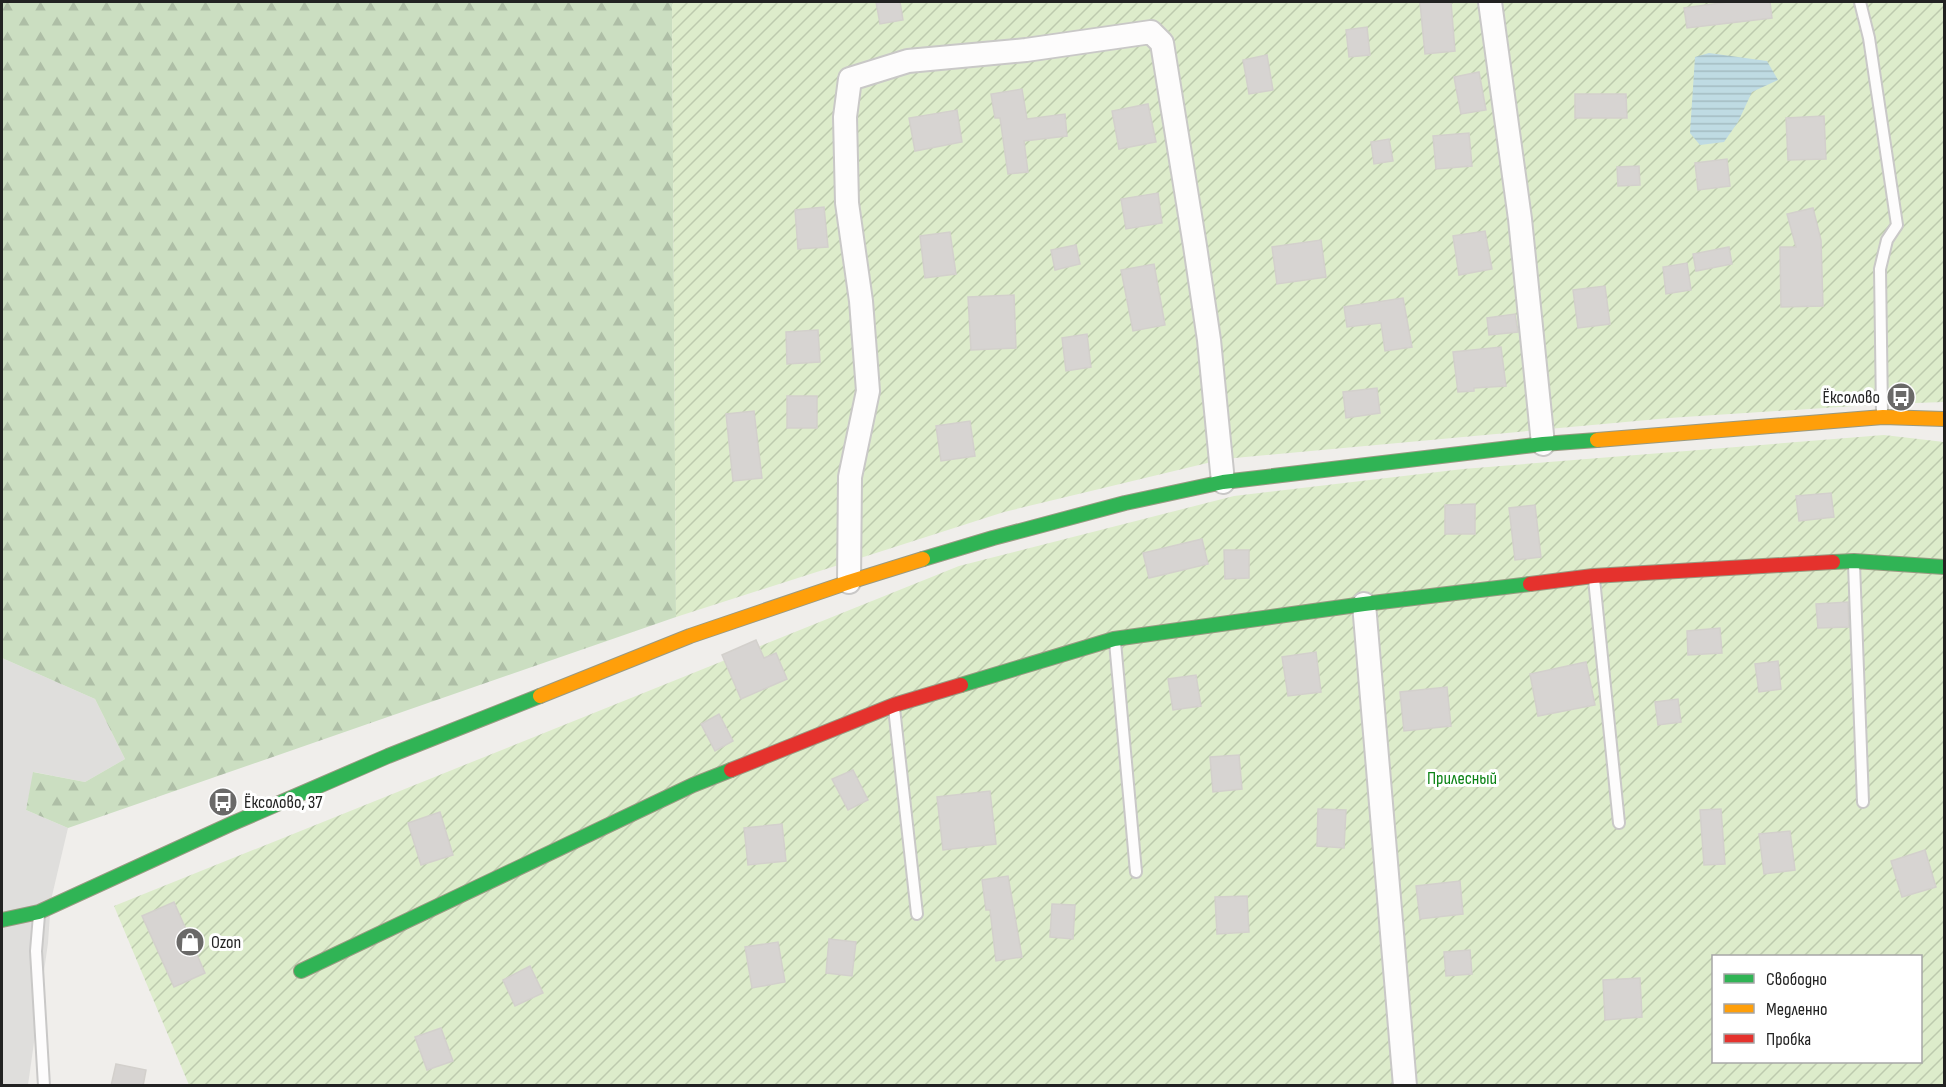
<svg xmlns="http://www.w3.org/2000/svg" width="1946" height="1087" viewBox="0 0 1946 1087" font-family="'Sofia Sans Condensed',sans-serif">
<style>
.residential{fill:#dfdedc}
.forest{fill:url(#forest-firs)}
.garden{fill:url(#garden-furrows);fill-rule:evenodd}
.water{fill:url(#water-rules)}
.building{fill:#d7d4d2;stroke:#d3d0cc;stroke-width:1.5}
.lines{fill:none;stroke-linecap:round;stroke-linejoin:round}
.lane-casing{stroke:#c9c8c7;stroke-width:14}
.street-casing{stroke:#c9c8c7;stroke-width:26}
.fast-casing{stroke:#999a82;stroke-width:16}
.slow-casing{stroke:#999a82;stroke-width:16}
.jam-casing{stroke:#999a82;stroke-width:16}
.lane{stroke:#fdfcfc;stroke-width:10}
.street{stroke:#fdfcfc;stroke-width:22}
.fast{stroke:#30b455;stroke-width:14}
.slow{stroke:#ff9f0a;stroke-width:14}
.jam{stroke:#e5322d;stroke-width:14}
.labels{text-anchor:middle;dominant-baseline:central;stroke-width:6;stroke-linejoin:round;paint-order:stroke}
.poi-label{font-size:18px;fill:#222;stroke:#fff;text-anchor:start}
.park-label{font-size:18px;fill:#0c8416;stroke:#fff}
</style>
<defs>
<pattern id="forest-firs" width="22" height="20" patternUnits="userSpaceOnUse" patternTransform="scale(1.5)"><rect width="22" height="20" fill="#cbdec1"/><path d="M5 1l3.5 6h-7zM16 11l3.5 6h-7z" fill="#aebea6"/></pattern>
<pattern id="garden-furrows" width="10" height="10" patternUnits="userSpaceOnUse" patternTransform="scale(1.5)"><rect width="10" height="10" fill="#ddeccb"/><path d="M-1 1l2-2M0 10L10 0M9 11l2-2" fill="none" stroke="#bdcaae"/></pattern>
<pattern id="water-rules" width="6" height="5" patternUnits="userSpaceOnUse" patternTransform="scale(1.5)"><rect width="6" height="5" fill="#bfdbe3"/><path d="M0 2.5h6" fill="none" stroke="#a4bcc2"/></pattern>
</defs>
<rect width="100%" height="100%" fill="#f0eeeb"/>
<!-- residential -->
<polygon class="residential" points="2,658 95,699 125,759 85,782 34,772 26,810 68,828 51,900 48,943 28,1085 2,1085"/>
<!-- forest -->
<polygon class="forest" points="2,2 672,2 676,617 68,828 26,810 33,772 85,782 125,759 95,699 2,658"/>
<!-- garden -->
<g class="garden">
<polygon points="672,2 1944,2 1944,402 1887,404 1669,418 1224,459 1004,512 676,617"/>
<path d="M1884 435 1944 442V1085H189L114 906 959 566 1234 496 1463 469ZM1714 956H1920V1062H1714Z"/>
</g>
<!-- water -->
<polygon class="water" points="1709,53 1767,61 1778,80 1752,92 1738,122 1724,142 1700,145 1690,133 1695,57"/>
<!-- building -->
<g class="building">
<polygon points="876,2 900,2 903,20 880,24"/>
<polygon points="1435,2 1451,2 1455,51 1425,54 1420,3"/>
<polygon points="1728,2 1770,2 1772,18 1687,28 1684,8"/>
<polygon points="1367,27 1370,55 1349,57 1346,30"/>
<polygon points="1267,55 1273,90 1249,94 1243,60"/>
<polygon points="1479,72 1486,110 1461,114 1454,77"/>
<polygon points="1022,89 1027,119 1065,114 1067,136 1024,141 1028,172 1008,174 1000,118 995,118 991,94"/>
<polygon points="1575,94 1626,94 1627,118 1575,118"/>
<polygon points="1148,104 1156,142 1119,149 1112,111"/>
<polygon points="957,110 962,142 915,151 909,118"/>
<polygon points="1824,116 1826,159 1788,160 1786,118"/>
<polygon points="1469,133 1472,166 1436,169 1433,136"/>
<polygon points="1389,139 1393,161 1374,164 1371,142"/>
<polygon points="1727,159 1730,186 1698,190 1695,163"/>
<polygon points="1639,166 1640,185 1618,186 1617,167"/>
<polygon points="1158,193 1162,223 1126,229 1121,199"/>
<polygon points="824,207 828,247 798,249 795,210"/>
<polygon points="1813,208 1821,240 1823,306 1781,307 1780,247 1796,247 1787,214"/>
<polygon points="1485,231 1492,269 1459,275 1453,236"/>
<polygon points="950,232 956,274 925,278 920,236"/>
<polygon points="1321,240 1326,277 1277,284 1272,247"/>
<polygon points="1076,245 1080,264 1055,270 1051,250"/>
<polygon points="1729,247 1732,264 1696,271 1693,254"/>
<polygon points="1687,263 1691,290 1666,294 1663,267"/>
<polygon points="1154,264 1165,325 1133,331 1121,270"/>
<polygon points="1605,286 1610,324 1578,328 1573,290"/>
<polygon points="1014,295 1016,348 971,350 968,297"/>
<polygon points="1403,298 1412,347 1385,351 1381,323 1347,327 1344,307"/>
<polygon points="1515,314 1518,332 1489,335 1487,318"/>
<polygon points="818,330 820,362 787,364 786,332"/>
<polygon points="1087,334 1091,367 1066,371 1062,338"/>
<polygon points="1501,347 1506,386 1474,388 1474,391 1458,392 1453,352"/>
<polygon points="1377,388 1380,413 1346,418 1343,392"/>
<rect x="787" y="396" width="30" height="32"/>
<polygon points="754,411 762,478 733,481 726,414"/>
<polygon points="970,421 975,456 941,461 936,426"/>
<polygon points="1831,493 1834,517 1799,521 1796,496"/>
<polygon points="1475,504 1475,534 1445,534 1445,505"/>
<polygon points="1535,505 1541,557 1515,560 1509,508"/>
<polygon points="1202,539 1208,564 1149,578 1143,553"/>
<polygon points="1224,550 1249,550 1249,578 1225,579"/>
<polygon points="1848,602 1849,627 1818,628 1816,604"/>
<polygon points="1720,628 1722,653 1688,655 1687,631"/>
<polygon points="756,640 764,658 776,653 787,679 741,699 722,655"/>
<polygon points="1316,652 1321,692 1288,696 1282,657"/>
<polygon points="1778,661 1781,689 1759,692 1755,664"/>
<polygon points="1586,662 1595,705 1538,716 1530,674"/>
<polygon points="1196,675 1201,706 1173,710 1168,679"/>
<polygon points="1447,687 1451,726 1404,731 1400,692"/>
<polygon points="1678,699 1681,722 1658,725 1655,702"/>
<polygon points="719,714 733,741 715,751 701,724"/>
<polygon points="1239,755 1242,789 1213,792 1210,757"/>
<polygon points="853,770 868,800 848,810 832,779"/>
<polygon points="990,791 996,844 943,850 937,797"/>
<polygon points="1318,809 1346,810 1344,848 1317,846"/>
<polygon points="1721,809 1725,864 1704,865 1700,810"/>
<polygon points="440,812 453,855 421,865 408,823"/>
<polygon points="782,824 786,861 748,865 744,828"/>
<polygon points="1790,831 1795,870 1764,874 1759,834"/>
<polygon points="1925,850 1936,887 1902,897 1891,861"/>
<polygon points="1008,876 1022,957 996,961 990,910 986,910 982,880"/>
<polygon points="1460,881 1463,914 1420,919 1416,886"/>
<polygon points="1247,896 1249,932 1217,934 1215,897"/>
<polygon points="174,902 205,973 174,987 142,916"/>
<polygon points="1052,904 1075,905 1073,939 1050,937"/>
<polygon points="829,939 856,942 852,976 826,973"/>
<polygon points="778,942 785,982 752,988 745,947"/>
<polygon points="1470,950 1472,974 1446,976 1444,952"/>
<polygon points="530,966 543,993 515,1006 503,980"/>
<polygon points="1640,978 1642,1017 1605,1020 1603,980"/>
<polygon points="441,1028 453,1061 427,1070 415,1037"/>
<polygon points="116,1064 146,1070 143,1086 111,1086"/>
</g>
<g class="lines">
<!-- lane casing -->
<g class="lane-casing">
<g id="lane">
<polyline points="1860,2 1869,38 1897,225 1887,240 1880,269 1882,413"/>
<polyline points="1854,564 1863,802"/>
<polyline points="1594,579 1619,823"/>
<polyline points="1115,642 1136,872"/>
<polyline points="894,708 917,914"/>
<polyline points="39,915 36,951 44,1086"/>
</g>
</g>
<!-- street casing -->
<g class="street-casing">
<g id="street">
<polyline points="1490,2 1520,219 1543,444"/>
<polyline points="849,582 850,477 868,391 861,301 847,203 845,117 850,79 908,61 1026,50 1151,32 1162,43 1195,246 1209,340 1223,482"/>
<polyline points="1364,604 1405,1086"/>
</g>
</g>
<!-- fast casing -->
<g class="fast-casing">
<g id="fast">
<polyline points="923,559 993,538 1125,503 1223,482 1543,444 1597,440"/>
<polyline points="1833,562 1854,561 1944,567"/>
<polyline points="961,685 1114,639 1364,604 1530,584"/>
<polyline points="2,920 39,912 231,824 388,756 540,696"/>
<polyline points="301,971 693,785 731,770"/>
</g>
</g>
<!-- slow casing -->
<g class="slow-casing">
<g id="slow">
<polyline points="1597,440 1883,417 1944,419"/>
<polyline points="540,696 690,636 849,582 923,559"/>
</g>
</g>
<!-- jam casing -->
<g class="jam-casing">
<g id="jam">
<polyline points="1530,584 1593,576 1833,562"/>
<polyline points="731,770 894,705 961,685"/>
</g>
</g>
<!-- lane -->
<use href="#lane" class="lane"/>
<!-- street -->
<use href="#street" class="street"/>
<!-- fast -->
<use href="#fast" class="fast"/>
<!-- slow -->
<use href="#slow" class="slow"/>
<!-- jam -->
<use href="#jam" class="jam"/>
</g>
<!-- icons -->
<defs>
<g id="bus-disc" transform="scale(1.5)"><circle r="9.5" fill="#6a6968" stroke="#fff"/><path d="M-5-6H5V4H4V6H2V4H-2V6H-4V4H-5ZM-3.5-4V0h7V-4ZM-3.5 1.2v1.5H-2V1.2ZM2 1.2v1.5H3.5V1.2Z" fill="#fff"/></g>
<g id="shop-disc" transform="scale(1.5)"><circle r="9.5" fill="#6a6968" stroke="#fff"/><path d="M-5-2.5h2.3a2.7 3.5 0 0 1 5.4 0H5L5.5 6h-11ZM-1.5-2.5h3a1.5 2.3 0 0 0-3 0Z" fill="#fff"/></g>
</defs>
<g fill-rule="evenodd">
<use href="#bus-disc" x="1901" y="397"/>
<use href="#bus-disc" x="223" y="802"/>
<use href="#shop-disc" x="190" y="942"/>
</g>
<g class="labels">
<!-- poi labels -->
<g class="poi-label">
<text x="1880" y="397" text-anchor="end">Ёксолово</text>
<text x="244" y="802">Ёксолово, 37</text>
<text x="211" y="942">Ozon</text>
</g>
<!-- park labels -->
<g class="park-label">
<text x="1462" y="778">Прилесный</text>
</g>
</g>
<!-- border -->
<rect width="1946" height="1087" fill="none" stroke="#222222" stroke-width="6"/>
<!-- legend -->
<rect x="1712" y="955" width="210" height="108" fill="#ffffff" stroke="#a7a7a7" stroke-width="1.5"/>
<rect x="1724" y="974" width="30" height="9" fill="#30b455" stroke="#a7a7a7" stroke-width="1.5"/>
<text x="1766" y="985" font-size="18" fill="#222222">Свободно</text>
<rect x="1724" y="1004" width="30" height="9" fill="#ff9f0a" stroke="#a7a7a7" stroke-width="1.5"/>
<text x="1766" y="1015" font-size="18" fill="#222222">Медленно</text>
<rect x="1724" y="1034" width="30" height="9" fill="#e5322d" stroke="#a7a7a7" stroke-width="1.5"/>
<text x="1766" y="1045" font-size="18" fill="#222222">Пробка</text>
</svg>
